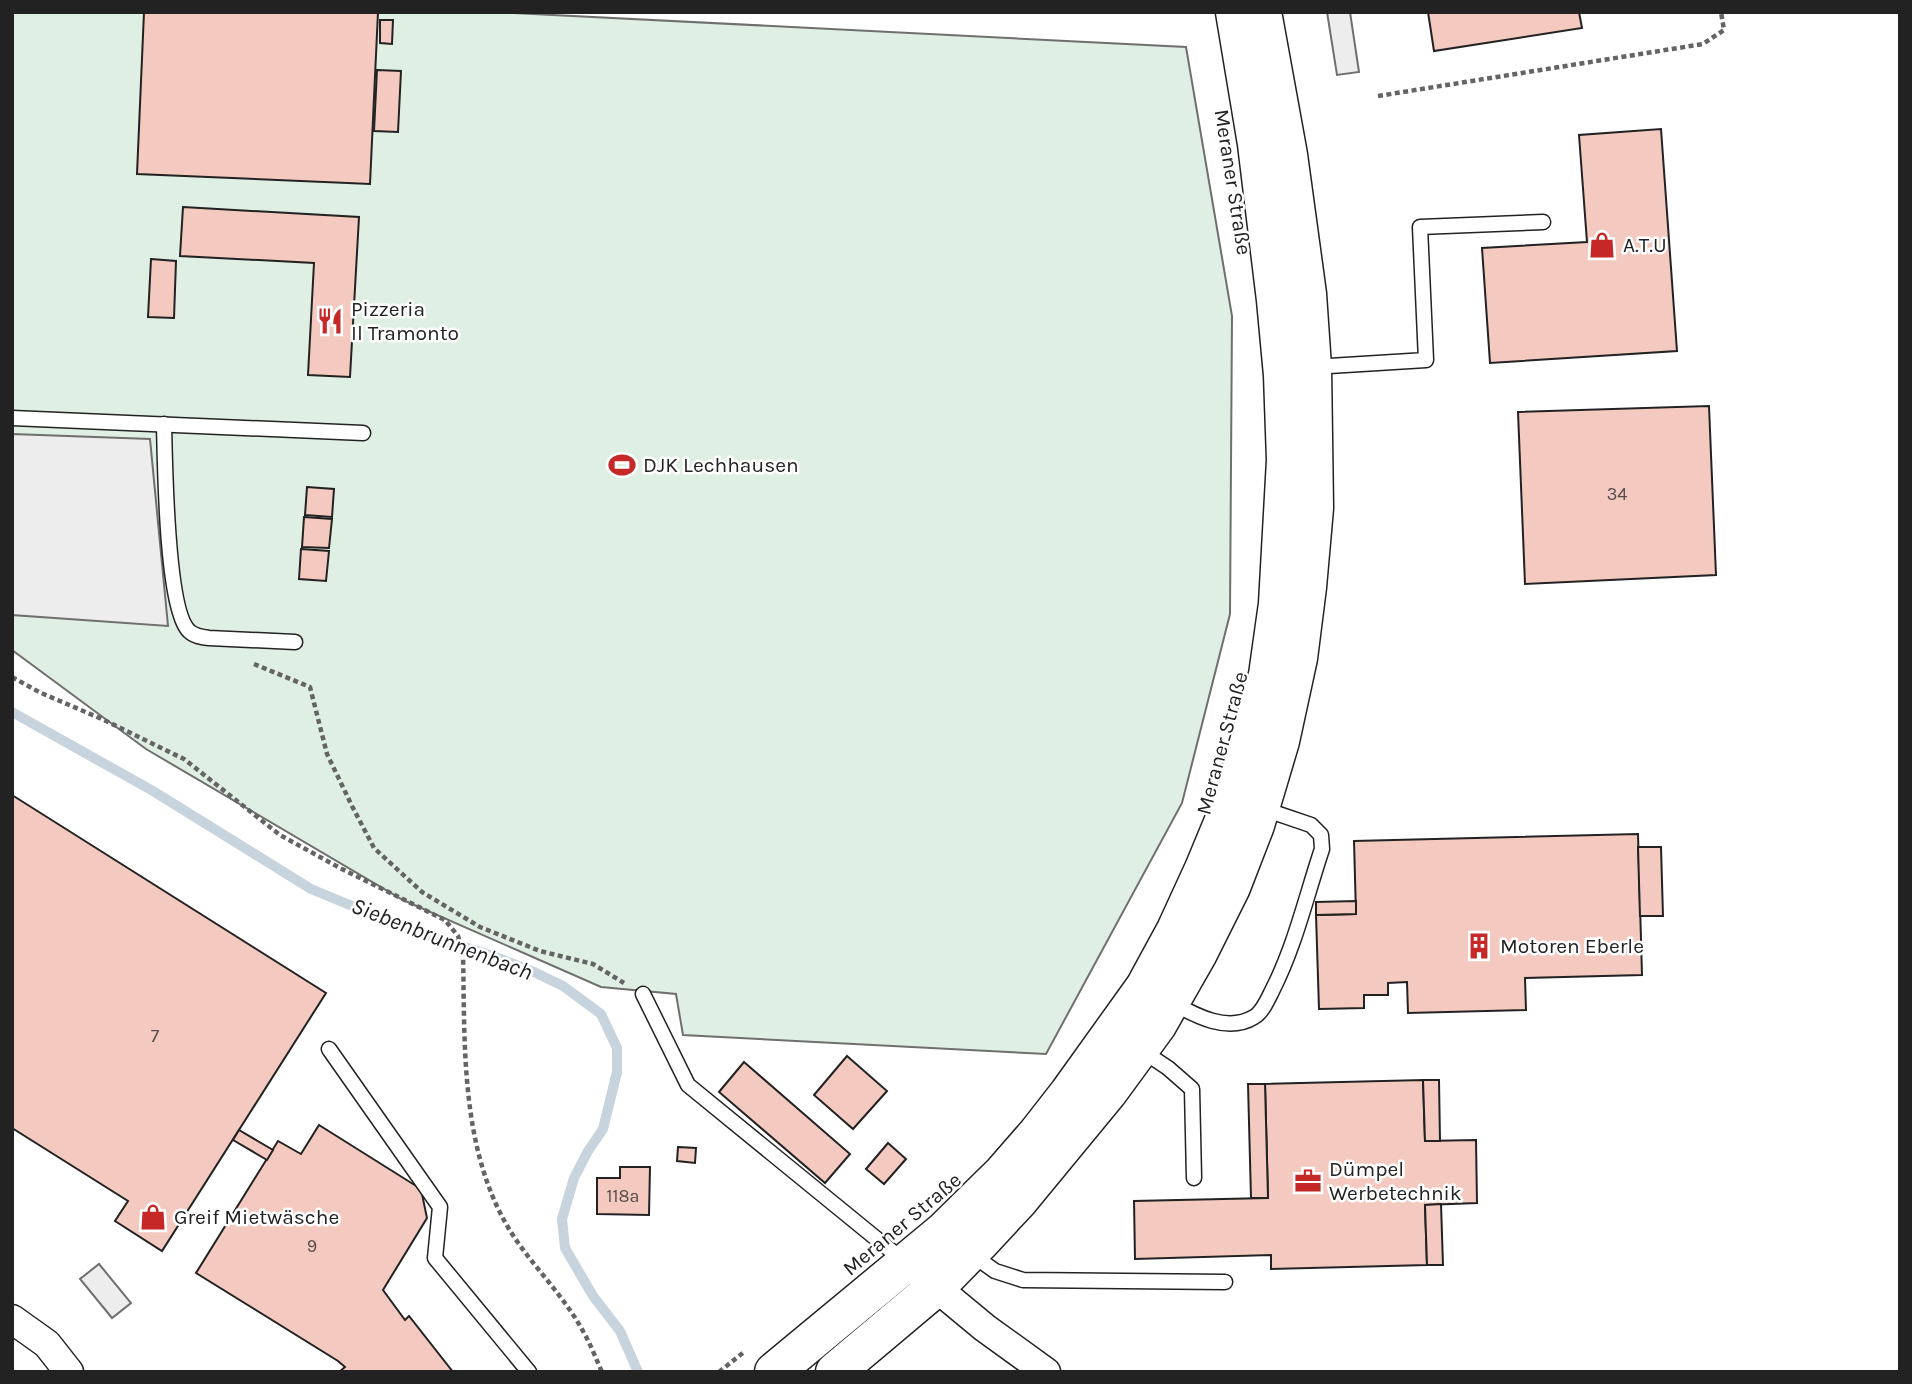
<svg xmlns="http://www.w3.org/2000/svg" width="1912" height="1384" viewBox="0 0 1912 1384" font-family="Karla,sans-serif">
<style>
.green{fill:#e0efe3;stroke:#6f6f6f;stroke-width:2}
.parking{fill:#ededed;stroke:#6f6f6f;stroke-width:2}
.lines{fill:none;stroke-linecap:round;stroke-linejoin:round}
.stream{stroke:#c7d3dd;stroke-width:10}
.building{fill:#f3c9c0;stroke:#222;stroke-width:2}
.lane-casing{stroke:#222;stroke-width:17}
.street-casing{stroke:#222;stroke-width:31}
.secondary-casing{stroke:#222;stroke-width:41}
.path{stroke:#646464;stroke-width:4.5;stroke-dasharray:5 3.5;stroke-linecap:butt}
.lane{stroke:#fff;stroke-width:14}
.street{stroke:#fff;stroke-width:28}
.secondary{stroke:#fff;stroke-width:38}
.labels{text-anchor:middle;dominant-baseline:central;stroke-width:5;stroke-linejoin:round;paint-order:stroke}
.number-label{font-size:18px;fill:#564c4a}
.street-label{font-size:21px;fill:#222;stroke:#fff}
.poi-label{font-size:21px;fill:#222;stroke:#fff;text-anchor:start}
.water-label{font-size:23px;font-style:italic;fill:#222;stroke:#fff}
</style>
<rect width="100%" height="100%" fill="#fff"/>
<!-- green -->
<polygon class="green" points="12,12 495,12 1186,47 1232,316 1230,614 1182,803 1046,1054 683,1035 676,994 601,987 403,900 146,749 12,650"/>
<!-- parking -->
<g class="parking">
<polygon points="1327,12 1350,12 1359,72 1337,75"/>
<polygon points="12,434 150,439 168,626 12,615"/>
<polygon points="99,1264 131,1303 112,1318 80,1279"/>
</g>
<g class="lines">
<!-- stream -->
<polyline class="stream" points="12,712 153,791 311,889 403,927 493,956 534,972 563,986 601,1014 617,1048 617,1072 603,1129 588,1151 574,1178 562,1219 565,1248 593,1296 620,1331 638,1372"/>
</g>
<!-- building -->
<g class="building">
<polygon points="144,12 378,12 370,184 137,174"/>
<polygon points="1428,12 1579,12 1582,28 1434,51"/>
<polygon points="380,20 393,20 392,44 380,43"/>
<polygon points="377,70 401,71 398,132 374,131"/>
<polygon points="1661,129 1677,351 1490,363 1482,248 1587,242 1579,135"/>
<polygon points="183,207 359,217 350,377 308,375 314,263 180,256"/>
<polygon points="151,259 176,261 174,318 148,317"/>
<polygon points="1709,406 1716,575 1525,584 1518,412"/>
<polygon points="307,487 334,489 332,517 305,515"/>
<polygon points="304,517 332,519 329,548 302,547"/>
<polygon points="301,549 329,551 326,581 299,579"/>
<polygon points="12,795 326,993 162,1251 115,1221 128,1201 12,1128"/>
<polygon points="1638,834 1642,975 1525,978 1526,1010 1408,1013 1407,982 1388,983 1388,995 1364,995 1364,1008 1319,1009 1316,915 1356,914 1354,841"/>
<polygon points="1638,847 1661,847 1663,916 1640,916"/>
<polygon points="1356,901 1356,914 1316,915 1316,902"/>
<polygon points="847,1056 887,1091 853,1129 814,1095"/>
<polygon points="744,1062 850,1154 825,1183 719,1092"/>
<polygon points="1423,1080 1425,1141 1476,1140 1477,1203 1425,1205 1427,1265 1271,1269 1271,1255 1135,1259 1134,1201 1268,1198 1265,1084"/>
<polygon points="1423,1080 1439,1080 1440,1141 1425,1141"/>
<polygon points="1248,1084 1265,1084 1268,1198 1251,1198"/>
<polygon points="319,1125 421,1189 427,1218 383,1290 405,1320 409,1316 453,1372 339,1372 345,1367 338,1361 196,1273 278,1141 301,1154"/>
<polygon points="239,1130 273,1150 267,1160 233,1140"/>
<polygon points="888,1143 906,1159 884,1184 866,1169"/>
<polygon points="678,1147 696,1148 695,1163 677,1161"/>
<polygon points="620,1167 650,1167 649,1215 597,1214 597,1178 620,1178"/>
<polygon points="1441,1204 1443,1265 1427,1265 1425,1205"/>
</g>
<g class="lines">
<!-- lane casing -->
<g class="lane-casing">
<g id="lane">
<polyline points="1313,367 1426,360 1420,227 1543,222"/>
<polyline points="12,418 363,433"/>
<path d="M164 424C165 461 166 609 189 631 194 636 201 637 209 638L295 642"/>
<polyline points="643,994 688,1085 905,1262"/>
<path d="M1173 1003C1196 1016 1228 1033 1254 1017 1262 1013 1268 999 1272 991 1295 946 1306 897 1322 849L1321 835 1311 825 1261 808"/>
<polyline points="329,1049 440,1207 435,1258 529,1372"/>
<polyline points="1141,1050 1168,1068 1192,1089 1194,1178"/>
<polyline points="971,1254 995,1271 1023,1280 1225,1282"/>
</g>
</g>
<!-- street casing -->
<g class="street-casing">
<g id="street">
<polyline points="921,1275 985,1328 1046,1372"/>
<polyline points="12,1319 47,1344 69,1372"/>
</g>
</g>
<!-- secondary casing -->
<g class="secondary-casing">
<g id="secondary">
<polyline points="774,1372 943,1232 1003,1173 1037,1134 1069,1093 1145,987 1176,930 1204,869 1233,799 1268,675 1278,604 1286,460 1283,375 1276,300 1257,144 1235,12"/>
<polyline points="835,1372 936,1287 979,1243 1019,1200 1108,1092 1157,1025 1198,953 1231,887 1255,825 1280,741 1298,658 1307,587 1314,508 1312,367 1307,294 1288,155 1262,12"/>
</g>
</g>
<!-- path -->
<g class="path">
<polyline points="1378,96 1703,44 1724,30 1721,12"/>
<polyline points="254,664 310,687 327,754 352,806 374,848 422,892 480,927 540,951 593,964 624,983"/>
<path d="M12 677 39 692 104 720 184 759 280 835 340 868 445 920 458 936 463 953C465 1045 460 1147 509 1229 531 1265 564 1295 584 1333 591 1345 596 1359 602 1372"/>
<polyline points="719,1372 744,1352"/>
</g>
<!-- lane -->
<use href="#lane" class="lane"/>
<!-- street -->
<use href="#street" class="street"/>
<!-- secondary -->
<use href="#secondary" class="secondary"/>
</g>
<!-- icons -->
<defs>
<g id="shop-bare" transform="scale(2.1)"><path d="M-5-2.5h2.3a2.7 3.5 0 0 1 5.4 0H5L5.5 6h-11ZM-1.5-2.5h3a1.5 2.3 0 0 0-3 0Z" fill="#c62828" stroke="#fff" stroke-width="2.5" paint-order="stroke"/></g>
<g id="restaurant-bare" transform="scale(2.1)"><path d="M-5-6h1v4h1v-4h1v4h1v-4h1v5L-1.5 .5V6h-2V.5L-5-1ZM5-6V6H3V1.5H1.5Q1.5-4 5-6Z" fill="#c62828" stroke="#fff" stroke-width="2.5" paint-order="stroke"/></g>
<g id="stadium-bare" transform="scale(2.1)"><path d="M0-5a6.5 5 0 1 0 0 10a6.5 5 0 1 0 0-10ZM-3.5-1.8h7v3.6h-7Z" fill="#c62828" stroke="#fff" stroke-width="2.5" paint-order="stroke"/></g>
<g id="building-bare" transform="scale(2.1)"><path d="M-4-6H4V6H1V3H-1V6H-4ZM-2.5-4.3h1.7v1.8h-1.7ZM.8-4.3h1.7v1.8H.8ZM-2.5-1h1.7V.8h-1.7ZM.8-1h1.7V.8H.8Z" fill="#c62828" stroke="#fff" stroke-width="2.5" paint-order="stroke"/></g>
<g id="office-bare" transform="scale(2.1)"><path d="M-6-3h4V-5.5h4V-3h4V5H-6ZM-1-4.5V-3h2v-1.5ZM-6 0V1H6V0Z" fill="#c62828" stroke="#fff" stroke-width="2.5" paint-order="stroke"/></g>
</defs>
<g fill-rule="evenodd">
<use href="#shop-bare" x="1602" y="245"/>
<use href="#restaurant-bare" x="330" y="321"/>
<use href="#stadium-bare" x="622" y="465"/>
<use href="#building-bare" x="1479" y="946"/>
<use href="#office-bare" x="1308" y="1181"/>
<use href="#shop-bare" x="153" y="1217"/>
</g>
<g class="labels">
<!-- number labels -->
<g class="number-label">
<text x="1617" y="494">34</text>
<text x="155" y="1036">7</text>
<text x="623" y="1196">118a</text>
<text x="312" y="1246">9</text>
</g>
<!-- street labels -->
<g class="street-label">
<text transform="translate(1233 182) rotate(81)">Meraner Straße</text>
<text transform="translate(1222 743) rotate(-75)">Meraner Straße</text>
<text transform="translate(902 1224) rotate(-40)">Meraner Straße</text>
</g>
<!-- poi labels -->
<g class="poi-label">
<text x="1623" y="245">A.T.U</text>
<text x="351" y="309">Pizzeria<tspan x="351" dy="24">Il Tramonto</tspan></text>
<text x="643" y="465">DJK Lechhausen</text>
<text x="1500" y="946">Motoren Eberle</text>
<text x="1329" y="1169">Dümpel<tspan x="1329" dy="24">Werbetechnik</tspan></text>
<text x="174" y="1217">Greif Mietwäsche</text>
</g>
<!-- water labels -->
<g class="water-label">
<text transform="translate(442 939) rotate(21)">Siebenbrunnenbach</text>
</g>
</g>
<!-- border -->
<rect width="1912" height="1384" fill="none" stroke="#222222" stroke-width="28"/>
</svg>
